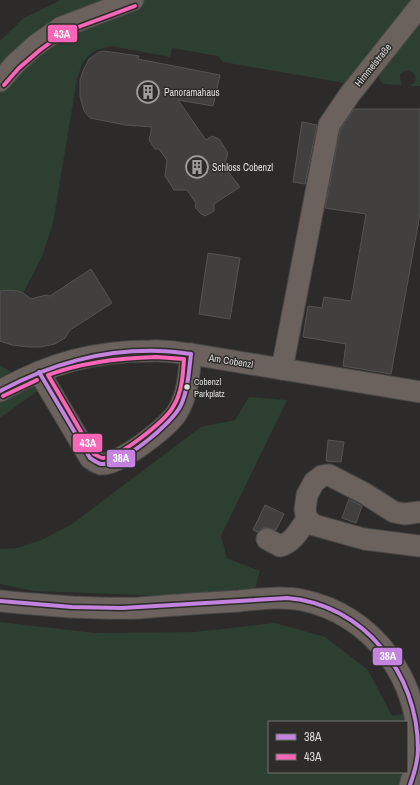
<svg xmlns="http://www.w3.org/2000/svg" width="420" height="785" viewBox="0 0 420 785" font-family="'Archivo Narrow',sans-serif">
<style>
.green{fill:#2c3f31;fill-rule:evenodd}
.building{fill:#41403f;stroke:#555453}
.lines{fill:none;stroke-linecap:round;stroke-linejoin:round}
.minor-casing{stroke:#484746;stroke-width:23}
.minor{stroke:#6b615d;stroke-width:21}
.bus-1-casing{stroke:#2d2c29;stroke-width:7}
.bus-2-casing{stroke:#2d2c29;stroke-width:7}
.bus-1{stroke:#c483df;stroke-width:4}
.bus-2{stroke:#fa66b7;stroke-width:4}
.bus-dot{fill:#dedddb;stroke:#2d2c29;stroke-width:1.5}
.labels{text-anchor:middle;dominant-baseline:central;stroke-width:3;stroke-linejoin:round;paint-order:stroke}
.bus-label{font-size:9px;fill:#dedddb;stroke:#2d2c29;text-anchor:start}
.street-label{font-size:10px;fill:#dedddb;stroke:#2d2c29}
.poi-label{font-size:10px;fill:#dedddb;stroke:#2d2c29;text-anchor:start}
.line-badge{stroke:#2d2c29;stroke-width:1.5}
.badge-label{font-size:11px;text-anchor:middle;font-weight:bold;fill:#fff}
</style>
<rect width="100%" height="100%" fill="#2c2b2a"/>
<!-- green -->
<g class="green">
<polygon points="61,0 418,0 350,84 223,62 218,56 172,48 170,57 111,46 104,48 96,50 88,56 82,64 77,79 53,223 42,257 23,293 11,290 0,291 0,41 24,18"/>
<path d="M420 16V86H410L415 82C417 77 414 72 409 70L404 71 400 75 401 85C385 84 375 87 381 67Z"/>
<polygon points="0,365 39,390 0,418"/>
<polygon points="249,397 287,400 221,536 227,558 260,571 255,588 164,596 34,591 0,584 0,549 18,548 44,539 72,524 201,427 235,420"/>
<path d="M0 622 94 633 195 632 275 623 325 637 368 670 392 716 420 711V785H0ZM269 722H407V772H269Z"/>
</g>
<!-- building -->
<g class="building">
<polygon points="104,51 139,56 138,59 220,75 213,106 178,100 206,140 212,136 219,139 228,153 224,166 240,187 214,204 214,211 205,216 200,213 195,207 196,203 187,190 174,190 165,176 167,160 159,149 155,149 149,140 152,127 125,125 90,118 84,111 80,96 80,80 83,71 89,59 99,52"/>
<polygon points="354,109 420,109 420,214 391,374 343,366 346,344 303,337 308,306 322,308 324,297 351,301 366,214 325,208 340,130"/>
<polygon points="302,122 317,125 305,184 293,182"/>
<polygon points="208,253 240,258 230,319 199,314"/>
<polygon points="91,269 112,303 70,330 65,338 55,344 41,347 29,347 12,345 0,341 0,291 11,290 18,291 23,293 31,299 46,295 50,296"/>
<polygon points="328,440 344,442 341,462 326,461"/>
<polygon points="349,499 362,506 356,523 342,518"/>
<polygon points="265,505 284,514 276,530 266,527 261,529 258,532 253,530"/>
</g>
<g class="lines">
<!-- minor casing -->
<g class="minor-casing">
<g id="minor">
<polyline points="0,81 15,64 36,45 62,27 133,0"/>
<polyline points="282,369 329,125 350,94 420,6"/>
<path d="M39 372 90 458C93 460 97 463 101 464 118 466 170 426 178 411 188 394 189 374 191 354"/>
<path d="M0 391C50 363 94 351 151 351 165 350 178 353 191 354L420 392"/>
<polyline points="420,512 405,514 394,512 364,493 329,475 322,476 314,482 307,495 305,510 307,519 314,525 364,539 420,546"/>
<path d="M267 539 280 546C293 543 300 529 307 519"/>
<path d="M0 601C24 604 48 605 72 607 94 608 117 609 139 608 172 605 205 603 239 601 259 599 282 596 302 600 372 614 420 679 418 750 417 762 414 773 410 785"/>
</g>
</g>
<!-- minor -->
<use href="#minor" class="minor"/>
<!-- bus-1 casing -->
<g class="bus-1-casing">
<g id="bus-1">
<path d="M39 372 90 458C93 460 97 463 101 464 121 466 173 423 181 405 188 389 189 371 191 354"/>
<path d="M0 391C51 364 102 349 161 351 171 351 181 353 191 354"/>
<path d="M0 601 72 607 122 608 287 598C364 604 418 674 418 749 418 761 414 774 410 785"/>
</g>
</g>
<!-- bus-2 casing -->
<g class="bus-2-casing">
<g id="bus-2">
<polyline points="4,85 19,68 40,50 65,32 135,6"/>
<path d="M156 357 184 359C183 375 182 393 173 407 165 421 119 458 103 458 100 458 97 455 94 454L48 375C83 362 119 358 156 357Z"/>
<polyline points="3,396 37,380"/>
</g>
</g>
<!-- bus-1 -->
<use href="#bus-1" class="bus-1"/>
<!-- bus-2 -->
<use href="#bus-2" class="bus-2"/>
</g>
<!-- icons -->
<defs>
<g id="building-ring" transform="scale(1.15)"><circle r="9.5" fill="#2d2c29" stroke="#a09f9d" stroke-width="1.5"/><path d="M-4-6H4V6H1V3H-1V6H-4ZM-2.5-4.3h1.7v1.8h-1.7ZM.8-4.3h1.7v1.8H.8ZM-2.5-1h1.7V.8h-1.7ZM.8-1h1.7V.8H.8Z" fill="#a09f9d"/></g>
</defs>
<g fill-rule="evenodd">
<use href="#building-ring" x="148" y="92"/>
<use href="#building-ring" x="197" y="167"/>
</g>
<!-- markers -->
<circle class="bus-dot" cx="187" cy="387" r="3.5"/>
<g class="labels">
<!-- bus labels -->
<g class="bus-label">
<text x="194" y="382">Cobenzl<tspan x="194" dy="12">Parkplatz</tspan></text>
</g>
<!-- street labels -->
<g class="street-label">
<text transform="translate(373 65) rotate(-51)">Himmelstraße</text>
<text transform="translate(231 361) rotate(9)">Am Cobenzl</text>
</g>
<!-- poi labels -->
<g class="poi-label">
<text x="164" y="92">Panoramahaus</text>
<text x="212" y="167">Schloss Cobenzl</text>
</g>
</g>
<g class="line-badge">
<rect x="47" y="24" width="31" height="19" rx="4" fill="#fa66b7"/>
<rect x="72" y="433" width="31" height="20" rx="4" fill="#fa66b7"/>
<rect x="106" y="449" width="30" height="19" rx="4" fill="#c483df"/>
<rect x="372" y="647" width="31" height="19" rx="4" fill="#c483df"/>
</g>
<g class="badge-label">
<text x="62" y="38">43A</text>
<text x="88" y="447">43A</text>
<text x="121" y="462">38A</text>
<text x="388" y="660">38A</text>
</g>
<!-- legend -->
<rect x="268" y="721" width="140" height="52" fill="#2d2c29" stroke="#747370"/>
<rect x="276" y="734" width="20" height="6" fill="#c483df" stroke="#747370"/>
<text x="304" y="741" font-size="12" fill="#dedddb">38A</text>
<rect x="276" y="754" width="20" height="6" fill="#fa66b7" stroke="#747370"/>
<text x="304" y="761" font-size="12" fill="#dedddb">43A</text>
</svg>
